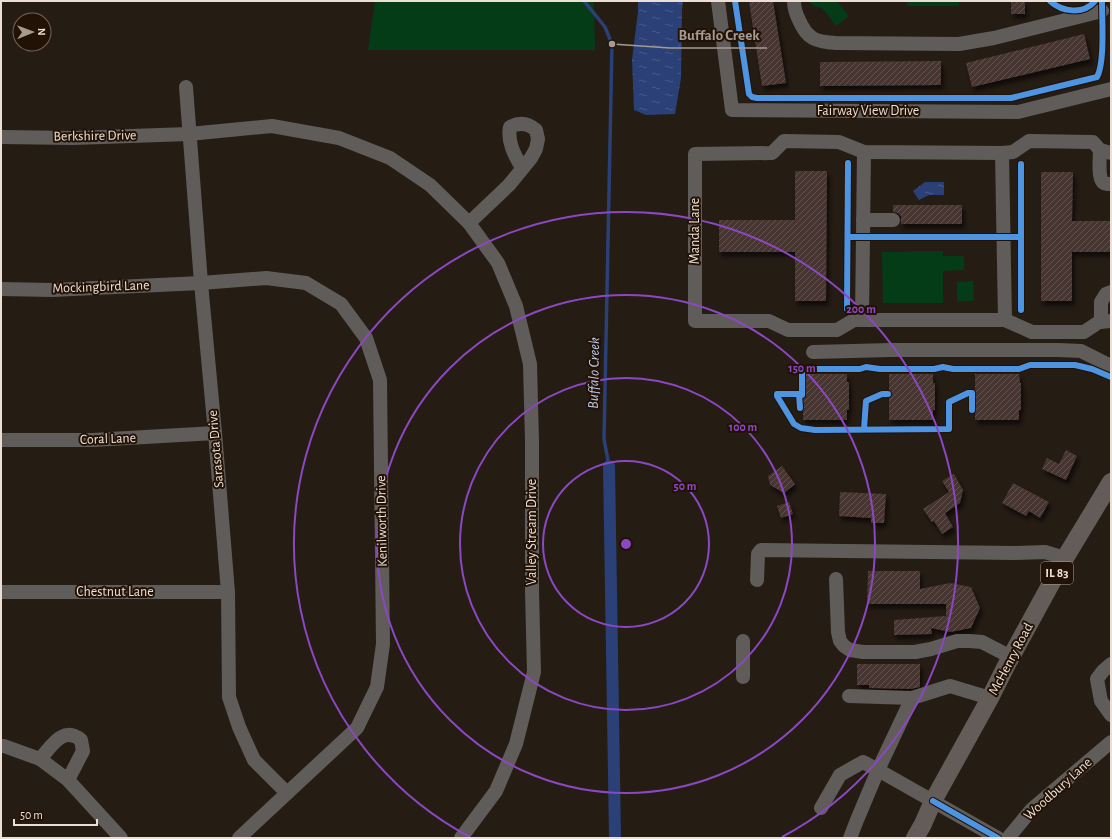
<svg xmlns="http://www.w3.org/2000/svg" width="1112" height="839" viewBox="0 0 1112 839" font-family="'Alegreya Sans',sans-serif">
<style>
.green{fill:#053c18}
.water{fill:url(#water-ripples)}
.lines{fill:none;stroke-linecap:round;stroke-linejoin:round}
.stream{stroke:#2a4076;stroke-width:3.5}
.canal{stroke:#2a4076;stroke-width:12}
.building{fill:url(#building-hatch);filter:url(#shadow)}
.minor{stroke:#605c5a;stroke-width:14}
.major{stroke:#635c58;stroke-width:18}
.cycleway-casing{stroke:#221205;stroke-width:8}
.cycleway{stroke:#4d94e3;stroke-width:6}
.ring{fill:none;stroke:#8c47c2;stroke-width:2}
.labels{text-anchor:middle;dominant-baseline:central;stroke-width:4;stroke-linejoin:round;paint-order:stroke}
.shield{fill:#221205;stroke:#afa297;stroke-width:1}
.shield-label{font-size:13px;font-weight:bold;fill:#ebdfd6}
.street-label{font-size:14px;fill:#ebdfd6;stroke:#221205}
.water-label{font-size:15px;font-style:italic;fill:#b9cbf0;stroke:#221205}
.centre{fill:#8c47c2;stroke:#221205;stroke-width:2}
.ring-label{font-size:12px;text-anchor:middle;font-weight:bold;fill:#8c47c2;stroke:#221205;stroke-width:4;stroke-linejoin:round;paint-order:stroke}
.leader{fill:none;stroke:#a69b92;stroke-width:1.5}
.callout-dot{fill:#a69b92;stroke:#221205;stroke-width:1.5}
.callout-label{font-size:15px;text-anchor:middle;font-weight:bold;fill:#a69b92;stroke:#221205;stroke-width:4;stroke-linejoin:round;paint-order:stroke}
</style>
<defs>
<pattern id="water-ripples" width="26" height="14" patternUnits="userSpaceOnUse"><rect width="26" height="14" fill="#2a4076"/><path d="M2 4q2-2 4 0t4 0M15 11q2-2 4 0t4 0" fill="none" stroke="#495b89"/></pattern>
<pattern id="building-hatch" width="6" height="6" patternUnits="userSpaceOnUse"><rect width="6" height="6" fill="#473530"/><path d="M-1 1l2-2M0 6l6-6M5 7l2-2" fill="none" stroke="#62524d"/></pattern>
<filter id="shadow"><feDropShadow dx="2.5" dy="4.5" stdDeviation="2" flood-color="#0009"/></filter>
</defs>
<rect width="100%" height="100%" fill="#251c14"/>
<!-- green -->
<g class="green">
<polygon points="375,1 594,1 595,50 368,50"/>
<polygon points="808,1 837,1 849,16 836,26 823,9 813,5"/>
<rect x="907" y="1" width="52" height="5"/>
<polygon points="943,251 943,256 964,256 964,270 943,271 943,303 883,303 882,252"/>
<polygon points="973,281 974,300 972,301 958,302 957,300 957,282"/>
</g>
<!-- water -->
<g class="water">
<polygon points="638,1 683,1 682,10 681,78 675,114 646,115 634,110 632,60 638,11"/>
<polygon points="925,182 944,182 944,195 929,195 919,200 913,191"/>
</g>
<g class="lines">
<!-- stream -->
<polyline class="stream" points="584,1 605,27 612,44 604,439 609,466"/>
<!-- canal -->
<polyline class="canal" points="609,466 615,838"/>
</g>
<!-- building -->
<g class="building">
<polygon points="749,1 773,1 786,83 762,86"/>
<rect x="1011" y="1" width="14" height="13"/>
<polygon points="1084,34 1090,59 972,87 966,63"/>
<polygon points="941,61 941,85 820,86 820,62"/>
<polygon points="795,171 827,171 826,301 795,301 795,252 719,252 719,220 795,220"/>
<polygon points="1041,172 1073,172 1072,221 1111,221 1111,252 1072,252 1072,301 1041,301"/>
<polygon points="893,205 962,205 962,224 901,224 901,216 898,213 893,212"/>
<polygon points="803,374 847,374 847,382 849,382 849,410 847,410 847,420 803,420"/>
<polygon points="889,374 933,374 933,383 935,383 935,410 933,410 933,420 889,420"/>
<polygon points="975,374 1019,374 1020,383 1021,383 1021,410 1019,410 1019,420 975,420"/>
<polygon points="1066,450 1077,456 1066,480 1042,469 1047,458 1059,464"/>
<polygon points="782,466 795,484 784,493 770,485 768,476"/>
<polygon points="954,474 963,490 960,503 945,513 953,527 942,534 934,521 932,522 923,509 949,492 942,481"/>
<polygon points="1013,483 1049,502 1040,518 1029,511 1026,516 1002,503"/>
<polygon points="840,492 886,494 884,523 871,523 871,518 839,516"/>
<polygon points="789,502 793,514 781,518 777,506"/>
<polygon points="868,571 920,571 920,589 950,583 971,587 980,608 971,628 950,632 931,628 932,634 894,635 894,620 946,616 946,604 867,604"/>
<polygon points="857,664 920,664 920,687 911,689 869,688 869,685 857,685"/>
</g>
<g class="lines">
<!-- minor -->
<g class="minor">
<polyline points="718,1 732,110 1018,112 1111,89"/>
<path d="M794 1C794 7 796 14 799 20 807 39 816 42 836 43L959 44 994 38 1102 11"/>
<polyline points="186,87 201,283 215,433 228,592 229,697 239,727 254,760 287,793"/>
<polyline points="1,137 73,138 189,134 272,126 339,138 390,158 430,185 469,223"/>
<path d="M1100 150C1100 157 1098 175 1102 181 1104 184 1107 184 1111 184"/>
<polyline points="1002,153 1005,320"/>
<polyline points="1111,153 1100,150 1093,142 1029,141 1013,152 1002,153 864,152 839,142 784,141 772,153 695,154 695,321 769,321 788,330 837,330 854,320 1005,320 1032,332 1084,332 1099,322 1111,321"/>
<polyline points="863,220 893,220"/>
<polyline points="1,289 52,290 201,283 266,278 306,283 341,304 366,338 380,380 383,644 377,687 357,728 239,838"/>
<polyline points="862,320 864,152"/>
<polyline points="1101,322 1101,302 1106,294 1111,292"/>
<polyline points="813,352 891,350 1059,350 1081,351 1111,366"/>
<polyline points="1,440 93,440 215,433"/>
<polyline points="836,579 838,632 840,641 844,646 850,650 863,652 915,652 931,649 957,641 970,641 982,642 1011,657"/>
<polyline points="757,580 758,554 761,550 1014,553 1045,552 1065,558"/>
<polyline points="1,592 228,592"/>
<polyline points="743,641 743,677"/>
<polyline points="1111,664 1103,671 1097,679 1101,701 1111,715"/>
<polyline points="849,696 912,698"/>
<polyline points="1,746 4,746 40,759 68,780 121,838"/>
<path d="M40 759C51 747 63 725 81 740L83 751 68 780"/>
<polyline points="821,808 840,775 863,762 878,770 912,698 950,686 990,698"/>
<path d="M461 838 496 791 516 744 534 672 532 591V441L530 364 516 306 498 263 469 223 509 185 531 158 536 149 538 139 536 130C528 123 519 122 510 127 507 142 515 156 522 168"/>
<polyline points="850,838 857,820 878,770 998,838"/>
<polyline points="1008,838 1032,809 1111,742"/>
</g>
<!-- major -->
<polyline class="major" points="915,838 923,824 933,801 990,698 1006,666 1065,558 1111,482"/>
<!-- cycleway casing -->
<g class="cycleway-casing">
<g id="cycleway">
<path d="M735 1 749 94 752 97 757 98H1011L1097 77C1105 63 1102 19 1102 1"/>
<path d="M1050 1C1062 12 1084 15 1095 1"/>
<polyline points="1021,164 1021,310"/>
<polyline points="848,237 1021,237"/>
<polyline points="847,309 848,163"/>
<polyline points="800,395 802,395 802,369 860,369 866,367 880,369 934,369 943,367 953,369 1019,369 1030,365 1075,365 1092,369 1111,377"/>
<polyline points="800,408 799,394 777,394 777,396 794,424 801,428 815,430 949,429 949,402 968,393 972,393 972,410"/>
<polyline points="864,429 866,401 882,394 888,394"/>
<polyline points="933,801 998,838"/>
</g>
</g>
<!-- cycleway -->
<use href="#cycleway" class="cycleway"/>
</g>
<!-- distance rings -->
<g class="ring">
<circle cx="626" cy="544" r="83"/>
<circle cx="626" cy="544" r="166"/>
<circle cx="626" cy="544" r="249"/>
<path d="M470 837A332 332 0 1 1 782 837"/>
</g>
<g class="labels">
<!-- shield labels -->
<rect class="shield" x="1041" y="562" width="32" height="22" rx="3"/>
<g class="shield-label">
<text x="1057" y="573">IL 83</text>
</g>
<!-- street labels -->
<g class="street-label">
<text x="868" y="111">Fairway View Drive</text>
<text transform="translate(95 136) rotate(-1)">Berkshire Drive</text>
<text transform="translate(695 231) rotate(-90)">Manda Lane</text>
<text transform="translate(101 287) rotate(-2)">Mockingbird Lane</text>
<text transform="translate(108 439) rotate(-2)">Coral Lane</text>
<text transform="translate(216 449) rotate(-95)">Sarasota Drive</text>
<text transform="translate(382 521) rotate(-91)">Kenilworth Drive</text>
<text transform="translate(532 532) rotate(-90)">Valley Stream Drive</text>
<text x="115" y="592">Chestnut Lane</text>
<text transform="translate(1011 659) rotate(-62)">McHenry Road</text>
<text transform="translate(1058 789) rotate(-42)">Woodbury Lane</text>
</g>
<!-- water labels -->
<g class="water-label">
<text transform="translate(594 373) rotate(-89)">Buffalo Creek</text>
</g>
</g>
<circle cx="626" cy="544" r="6" class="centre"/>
<g class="ring-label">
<text x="861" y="313">200 m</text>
<text x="802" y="372">150 m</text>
<text x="743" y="431">100 m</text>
<text x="685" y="490">50 m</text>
</g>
<!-- callouts -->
<path class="leader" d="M612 44L670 48H767"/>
<circle class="callout-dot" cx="612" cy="44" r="4"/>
<g class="callout-label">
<text x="719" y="40">Buffalo Creek</text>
</g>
<!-- border -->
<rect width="1112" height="839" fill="none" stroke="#ebdfd6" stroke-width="4"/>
<!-- north arrow -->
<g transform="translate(32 32) rotate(89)"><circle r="19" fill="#221205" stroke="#726459"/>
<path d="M0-3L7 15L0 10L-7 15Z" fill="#a69b92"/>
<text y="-6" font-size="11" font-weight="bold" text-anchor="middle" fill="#ebdfd6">N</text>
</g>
<!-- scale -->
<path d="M14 819v6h83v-6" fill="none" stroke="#ebdfd6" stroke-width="2"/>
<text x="20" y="819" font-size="12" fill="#ebdfd6" stroke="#221205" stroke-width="3" paint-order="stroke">50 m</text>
</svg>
